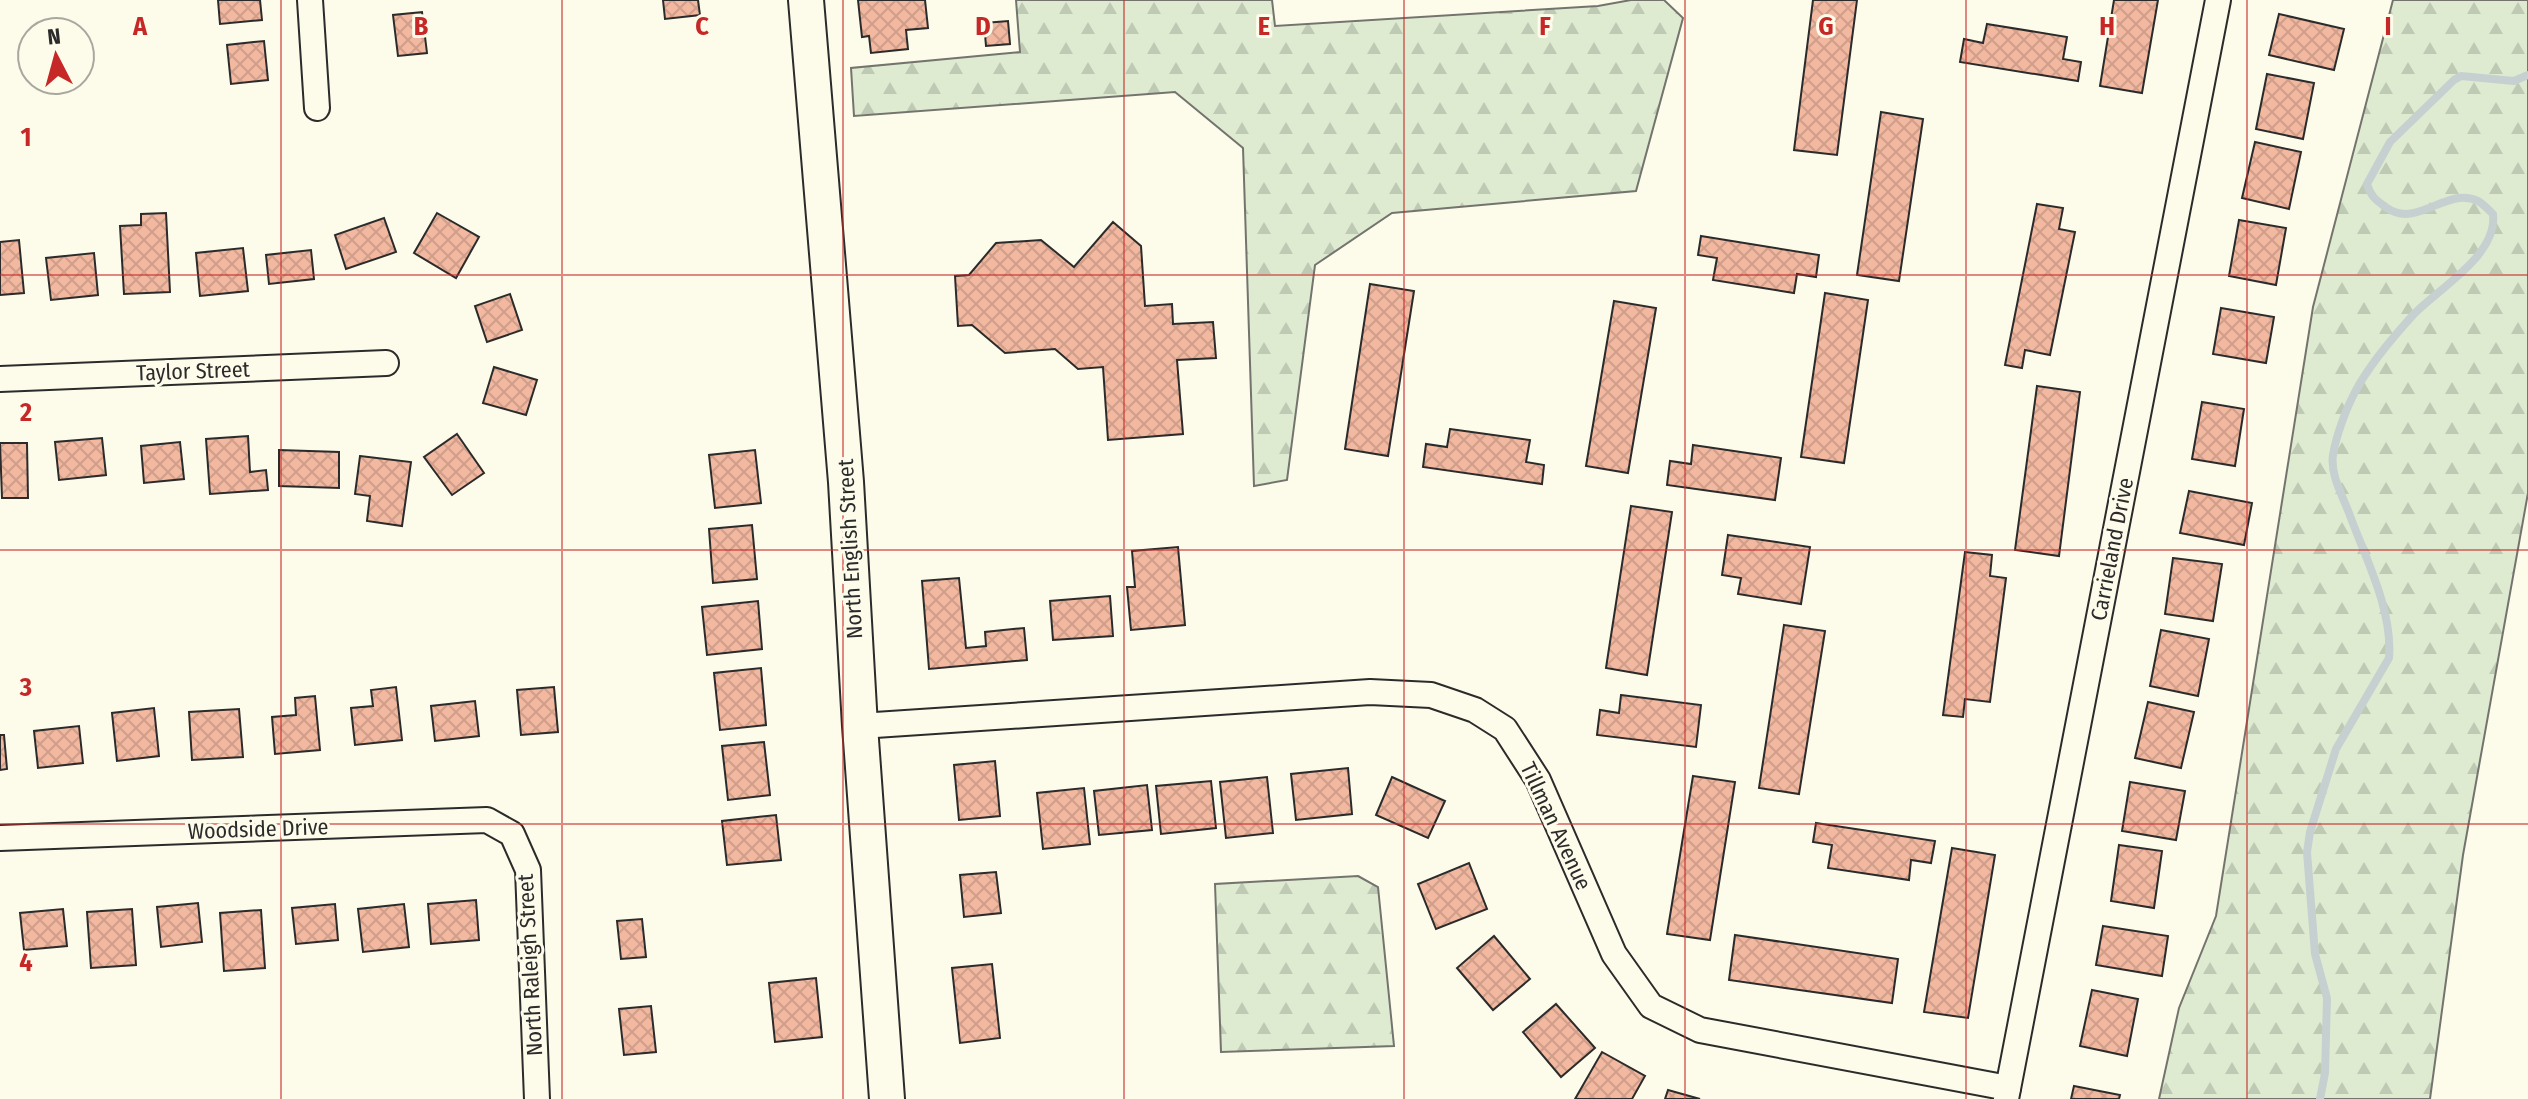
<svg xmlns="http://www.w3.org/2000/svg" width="2528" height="1099" viewBox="0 0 2528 1099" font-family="'Fira Sans Condensed',sans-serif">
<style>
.forest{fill:url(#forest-firs);stroke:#74746e;stroke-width:2}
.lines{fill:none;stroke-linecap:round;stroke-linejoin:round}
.stream{stroke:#c7d0d0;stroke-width:8}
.building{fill:url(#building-cross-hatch);stroke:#2b2b2b;stroke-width:2}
.street-casing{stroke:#2b2b2b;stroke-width:28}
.secondary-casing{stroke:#2b2b2b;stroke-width:38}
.street{stroke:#fdfbea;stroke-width:24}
.secondary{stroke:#fdfbea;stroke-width:34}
.grid{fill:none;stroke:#c62828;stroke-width:2;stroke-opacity:0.55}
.labels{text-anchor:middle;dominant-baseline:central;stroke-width:6;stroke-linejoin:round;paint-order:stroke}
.street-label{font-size:22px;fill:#2b2b2b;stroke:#fdfbea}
.grid-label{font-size:26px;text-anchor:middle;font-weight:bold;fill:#c62828;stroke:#fdfbea;stroke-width:6;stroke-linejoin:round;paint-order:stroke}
</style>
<defs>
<pattern id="forest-firs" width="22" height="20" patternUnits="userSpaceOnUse" patternTransform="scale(2)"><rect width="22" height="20" fill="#deebd1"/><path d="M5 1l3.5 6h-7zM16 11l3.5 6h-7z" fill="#bfcab4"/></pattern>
<pattern id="building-cross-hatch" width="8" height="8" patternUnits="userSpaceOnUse" patternTransform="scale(2)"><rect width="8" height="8" fill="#f2b8a0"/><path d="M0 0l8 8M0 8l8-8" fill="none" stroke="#d09e8a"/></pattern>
</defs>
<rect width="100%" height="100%" fill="#fdfbea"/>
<!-- forest -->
<g class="forest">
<polygon points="1016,0 1272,0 1275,26 1598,6 1631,0 1664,0 1683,18 1636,191 1392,213 1315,265 1287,480 1254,486 1243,148 1175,92 854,116 851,68 1020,52"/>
<polygon points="2393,0 2528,0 2528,493 2463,855 2430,1099 2159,1099 2179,1008 2216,916 2313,307"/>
<polygon points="1358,876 1378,887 1394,1046 1221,1052 1215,884"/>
</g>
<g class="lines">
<!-- stream -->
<path class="stream" d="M2320 1099 2325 1073 2327 998 2315 954 2307 852 2310 832 2336 749 2389 658C2393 610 2365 557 2349 513 2342 495 2330 474 2333 455 2336 436 2346 409 2355 392 2369 365 2393 337 2414 314 2439 288 2498 255 2493 214 2489 210 2483 204 2478 201 2447 186 2417 229 2387 208 2376 200 2371 197 2367 184L2390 142 2454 80 2461 76 2514 81 2528 75"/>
</g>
<!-- building -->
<g class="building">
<polygon points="218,0 260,0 262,20 220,24"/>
<polygon points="663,0 698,0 700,15 665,19"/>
<polygon points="858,0 925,0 928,28 906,30 908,49 871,53 869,36 862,37"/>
<polygon points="1813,0 1857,0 1837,155 1794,150"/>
<polygon points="2114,0 2158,0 2142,93 2100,86"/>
<polygon points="422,12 427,53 398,56 393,15"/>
<polygon points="2279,14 2344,29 2334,70 2269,55"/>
<polygon points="1008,21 1010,44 986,46 984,23"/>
<polygon points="1987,24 2067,37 2063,59 2081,62 2078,81 1960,62 1964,39 1983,43"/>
<polygon points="264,41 268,80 231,84 227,45"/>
<polygon points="2267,74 2314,83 2303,139 2256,129"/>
<polygon points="1881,112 1923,119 1899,281 1857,275"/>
<polygon points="2255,142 2301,152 2289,209 2242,198"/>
<polygon points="2037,204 2063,208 2059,229 2075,232 2050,355 2025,350 2022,368 2005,365"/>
<polygon points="166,213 170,292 124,294 120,226 141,225 141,214"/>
<polygon points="437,213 479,237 456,278 414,253"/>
<polygon points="384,218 396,252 346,269 335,235"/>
<polygon points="2239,220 2286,228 2276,285 2229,276"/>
<polygon points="1113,222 1141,246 1145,306 1172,304 1173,324 1213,322 1216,358 1177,360 1183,434 1108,440 1103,367 1078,369 1055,349 1005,353 972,325 958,326 955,276 969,275 996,243 1041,240 1074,267"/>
<polygon points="1701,236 1819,255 1816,277 1797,274 1794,293 1713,280 1717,258 1698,255"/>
<polygon points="19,240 24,293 0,295 0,242"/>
<polygon points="243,248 248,291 200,296 196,253"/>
<polygon points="311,250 314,279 269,284 266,255"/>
<polygon points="94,253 98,295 51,300 46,258"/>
<polygon points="1370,284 1414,291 1388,456 1345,449"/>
<polygon points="1825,293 1868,300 1844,463 1801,457"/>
<polygon points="510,294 522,330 487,342 475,306"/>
<polygon points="1614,301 1656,308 1628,473 1586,466"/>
<polygon points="2221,308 2274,317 2266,363 2213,354"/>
<polygon points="494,367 537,380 526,415 483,403"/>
<polygon points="2037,386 2080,392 2059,556 2015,550"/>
<polygon points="2202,402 2244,409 2235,466 2192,459"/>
<polygon points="1450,429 1530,440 1526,462 1544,465 1542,484 1423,467 1426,444 1447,447"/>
<polygon points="457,434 484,473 452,495 424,457"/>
<polygon points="248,436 250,472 266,470 268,490 210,494 206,439"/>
<polygon points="102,438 106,475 59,480 55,442"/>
<polygon points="180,442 184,479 144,483 141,446"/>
<polygon points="0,443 27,443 28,498 2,498"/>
<polygon points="1693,445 1781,458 1775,500 1667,485 1670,461 1691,464"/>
<polygon points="279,450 339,452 339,488 279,486"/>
<polygon points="755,450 761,503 715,508 709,455"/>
<polygon points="360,456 411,462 402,526 367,521 370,496 355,494"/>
<polygon points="2189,491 2252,503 2244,545 2180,533"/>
<polygon points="1631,506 1672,512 1647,675 1606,668"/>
<polygon points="752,525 757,579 713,583 709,529"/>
<polygon points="1728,535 1810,547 1801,604 1738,594 1741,578 1722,575"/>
<polygon points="1178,547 1185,625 1131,630 1127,587 1135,587 1132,551"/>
<polygon points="1965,552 1992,555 1990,576 2006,578 1990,702 1965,699 1963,717 1943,715"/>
<polygon points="2173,558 2222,564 2213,621 2165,614"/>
<polygon points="959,578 966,648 986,646 985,632 1024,628 1027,660 929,669 922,581"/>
<polygon points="1110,596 1113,636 1053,640 1050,601"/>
<polygon points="758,601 762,649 707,655 702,607"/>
<polygon points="1784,625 1825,631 1799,794 1759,788"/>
<polygon points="2161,630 2209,639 2198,696 2150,686"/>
<polygon points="761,668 766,725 720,730 714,673"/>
<polygon points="396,687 402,740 355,745 351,708 373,706 371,690"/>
<polygon points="554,687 558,732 521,735 517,690"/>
<polygon points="1621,695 1701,705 1696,747 1597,735 1600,710 1619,713"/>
<polygon points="315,696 320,750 275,754 272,717 296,715 295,698"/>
<polygon points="475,701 479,736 435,741 431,706"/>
<polygon points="2148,702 2194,712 2181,768 2135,758"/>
<polygon points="154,708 159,756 117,761 112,713"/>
<polygon points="239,709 243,757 192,760 189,712"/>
<polygon points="79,726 83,763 38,768 34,731"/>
<polygon points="0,735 4,735 7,769 0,770"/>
<polygon points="764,742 770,795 728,800 722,746"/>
<polygon points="995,761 1000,816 959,820 954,765"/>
<polygon points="1348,768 1352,814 1296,820 1291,774"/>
<polygon points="1693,776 1735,782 1710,940 1667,934"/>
<polygon points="1267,777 1273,833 1226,838 1220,782"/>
<polygon points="1392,777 1445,801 1428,838 1376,815"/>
<polygon points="1211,781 1216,828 1161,834 1156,786"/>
<polygon points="2130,782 2185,791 2176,840 2122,831"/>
<polygon points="1147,785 1152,830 1099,835 1094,791"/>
<polygon points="1084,788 1090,844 1043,849 1037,793"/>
<polygon points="776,815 781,860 727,865 722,821"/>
<polygon points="1816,823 1935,841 1931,863 1911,860 1909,880 1828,868 1832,845 1813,842"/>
<polygon points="2119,845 2162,851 2154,908 2111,901"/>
<polygon points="1952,848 1995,855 1968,1018 1924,1012"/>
<polygon points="1469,863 1487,909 1436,929 1418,884"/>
<polygon points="996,872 1001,913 964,917 960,875"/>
<polygon points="476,900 479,940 431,944 428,904"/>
<polygon points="198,903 202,942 161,947 157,907"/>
<polygon points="335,904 338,940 296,944 292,908"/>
<polygon points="404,904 409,947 363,952 358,909"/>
<polygon points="63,909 67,946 24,950 20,913"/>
<polygon points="132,909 136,965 91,968 87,912"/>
<polygon points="261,910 265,968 224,971 220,913"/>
<polygon points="642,919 646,957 621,959 617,921"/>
<polygon points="2103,926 2168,936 2162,976 2096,965"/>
<polygon points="1735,935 1898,959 1892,1003 1729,980"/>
<polygon points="1494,936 1530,979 1493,1010 1457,968"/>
<polygon points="992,964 1000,1038 960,1043 952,968"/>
<polygon points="816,978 822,1037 775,1042 769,983"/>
<polygon points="2092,990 2138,999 2127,1056 2080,1046"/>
<polygon points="1556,1004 1595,1048 1561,1077 1523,1032"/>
<polygon points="651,1006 656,1052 624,1055 619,1009"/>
<polygon points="1602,1052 1645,1076 1632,1099 1575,1099"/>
<polygon points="2074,1086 2120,1095 2119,1099 2071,1099"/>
<polygon points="1668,1090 1700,1099 1665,1099"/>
</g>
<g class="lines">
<!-- street casing -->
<g class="street-casing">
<g id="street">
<polyline points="310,0 317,108"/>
<polyline points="0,379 386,363"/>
<polyline points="860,726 1370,692 1431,695 1475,710 1505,729 1538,780 1614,954 1651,1006 1700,1030 2008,1088"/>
<polyline points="0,838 487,820 512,834 528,870 537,1099"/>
<polyline points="2006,1099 2218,0"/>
</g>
</g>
<!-- secondary casing -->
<g class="secondary-casing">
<polyline id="secondary" points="806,0 846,482 860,726 887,1099"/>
</g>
<!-- street -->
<use href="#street" class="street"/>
<!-- secondary -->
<use href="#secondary" class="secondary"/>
</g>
<!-- grid -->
<path class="grid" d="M281 0V1099M562 0V1099M843 0V1099M1124 0V1099M1404 0V1099M1685 0V1099M1966 0V1099M2247 0V1099M0 275H2528M0 550H2528M0 824H2528"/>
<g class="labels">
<!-- street labels -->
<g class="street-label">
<text transform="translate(193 371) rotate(-2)">Taylor Street</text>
<text transform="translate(850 549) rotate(-93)">North English Street</text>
<text transform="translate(2112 549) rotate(-79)">Carrieland Drive</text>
<text transform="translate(1556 826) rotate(65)">Tillman Avenue</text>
<text transform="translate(258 829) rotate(-2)">Woodside Drive</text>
<text transform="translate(530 965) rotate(-93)">North Raleigh Street</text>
</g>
</g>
<g class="grid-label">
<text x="140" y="35">A</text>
<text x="421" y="35">B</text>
<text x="702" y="35">C</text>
<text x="983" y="35">D</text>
<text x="1264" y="35">E</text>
<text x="1545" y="35">F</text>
<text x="1826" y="35">G</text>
<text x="2107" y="35">H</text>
<text x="2388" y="35">I</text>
<text x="26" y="146">1</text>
<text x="26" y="421">2</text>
<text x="26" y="696">3</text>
<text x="26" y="971">4</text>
</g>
<!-- north arrow -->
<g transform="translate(56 56) rotate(354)"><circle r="38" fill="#fdfbea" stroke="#a9a89e" stroke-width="2"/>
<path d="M0-6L14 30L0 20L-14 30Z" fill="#c62828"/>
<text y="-12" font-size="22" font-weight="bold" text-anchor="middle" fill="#2b2b2b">N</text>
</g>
</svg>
